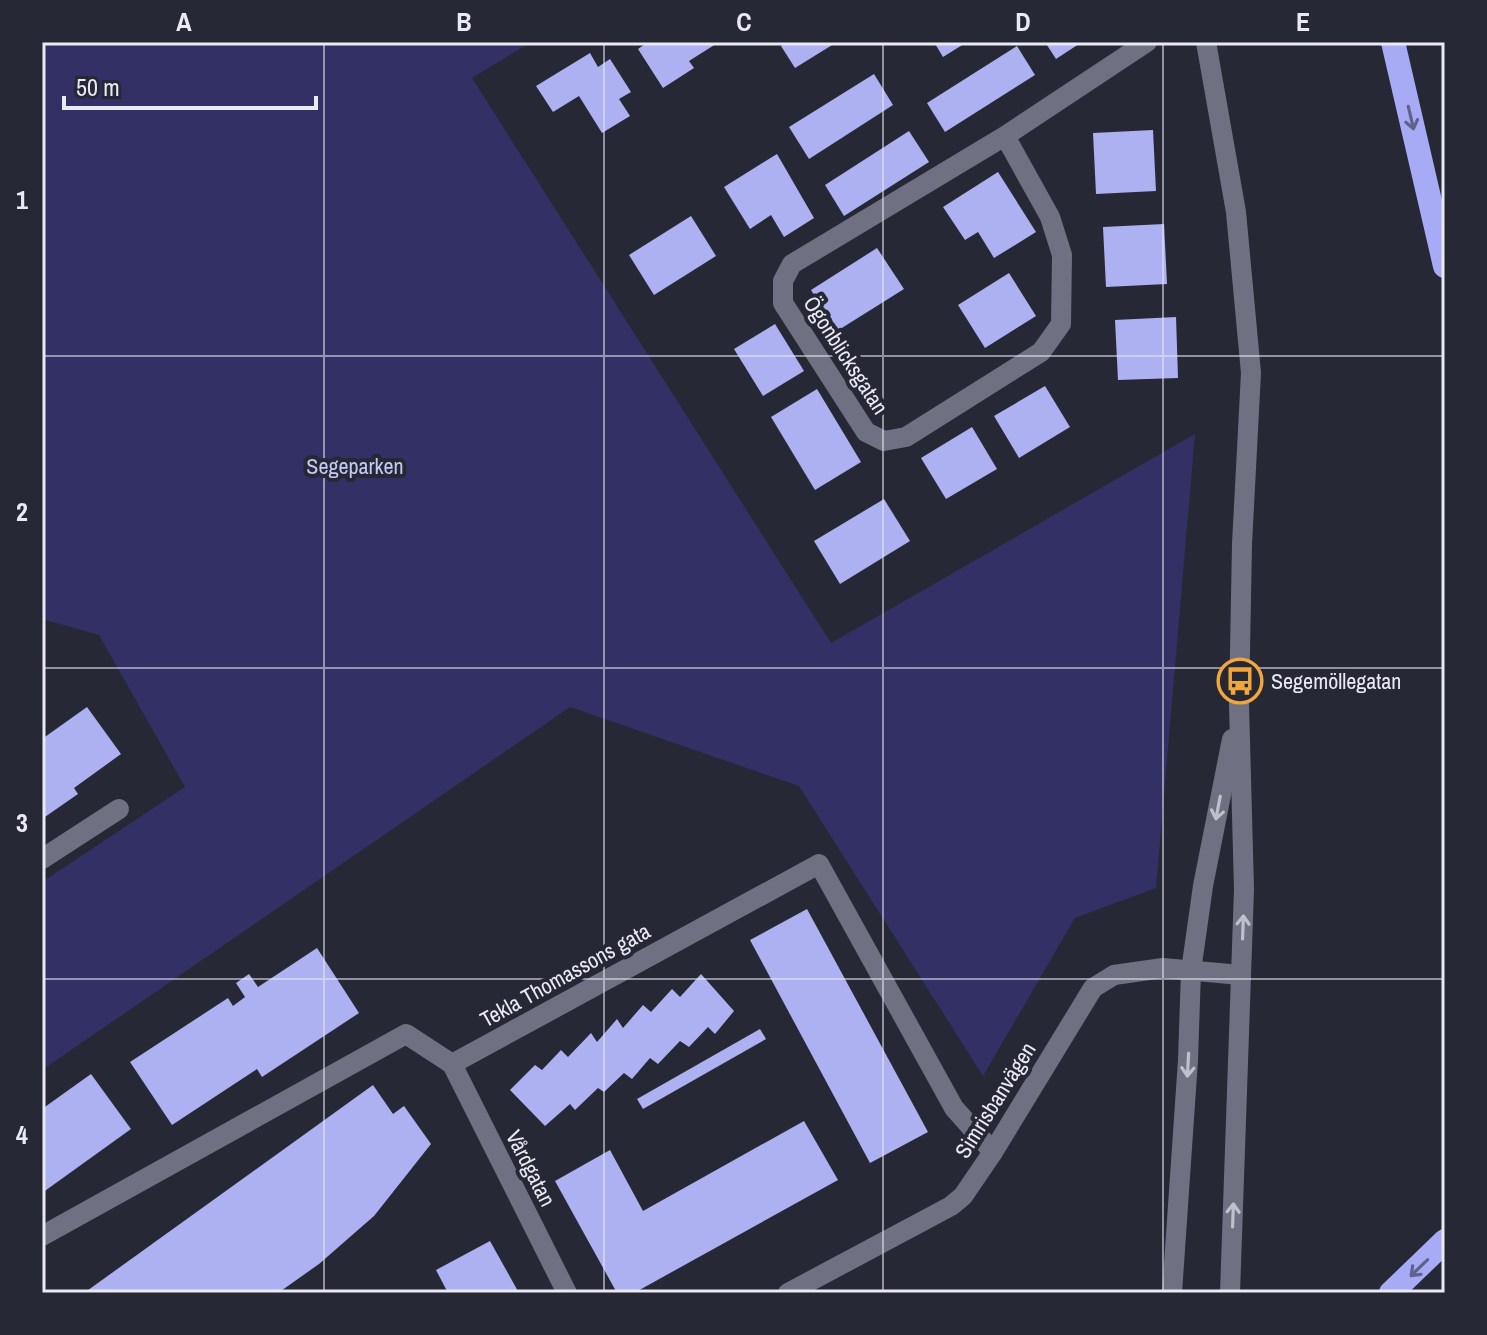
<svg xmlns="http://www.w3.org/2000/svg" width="1487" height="1335" viewBox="0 0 1487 1335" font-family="'Archivo Narrow',sans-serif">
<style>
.green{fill:#323064}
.building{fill:#adb0f1}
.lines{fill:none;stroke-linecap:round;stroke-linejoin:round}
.minor{stroke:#6f7182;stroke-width:20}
.highway{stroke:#a7aaf5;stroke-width:24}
.oneway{stroke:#61628c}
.oneway2{stroke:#bec0cc}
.grid{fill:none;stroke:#e9eaf4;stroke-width:2;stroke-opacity:0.55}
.labels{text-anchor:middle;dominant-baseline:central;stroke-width:8;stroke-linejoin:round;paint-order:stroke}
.street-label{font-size:22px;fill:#e9eaf4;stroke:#272836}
.park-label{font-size:22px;fill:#c6c9f3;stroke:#272836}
.poi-label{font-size:22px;fill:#e9eaf4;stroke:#272836;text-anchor:start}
.neatline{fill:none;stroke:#e9eaf4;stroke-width:3}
.grid-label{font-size:26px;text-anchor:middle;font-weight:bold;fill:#e9eaf4}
</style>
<rect width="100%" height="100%" fill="#272836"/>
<!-- green -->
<polygon class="green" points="42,42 531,42 472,78 831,643 1195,434 1156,888 1075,918 983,1076 799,786 570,707 42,1070 42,882 185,787 99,635 42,619"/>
<!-- building -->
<g class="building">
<polygon points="648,42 719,42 689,61 694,68 663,88 638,49"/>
<polygon points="788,42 837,42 795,68 781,46"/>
<polygon points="934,42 967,42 943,57"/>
<polygon points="1045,42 1082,42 1056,59"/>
<polygon points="1017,46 1035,75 945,132 927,103"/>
<polygon points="590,53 598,67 610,59 631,92 619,99 630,116 602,133 579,96 553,112 536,86"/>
<polygon points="874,74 893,105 809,159 789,127"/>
<polygon points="1153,130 1156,191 1096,194 1093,133"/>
<polygon points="909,131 929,162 844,216 825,185"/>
<polygon points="777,154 814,218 784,237 771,215 750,229 724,187"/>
<polygon points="998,172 1036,232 994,258 978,232 965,240 943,207"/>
<polygon points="691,216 716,256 654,295 629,255"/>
<polygon points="1164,224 1167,284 1106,287 1103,227"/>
<polygon points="877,248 904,289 837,331 811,290"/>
<polygon points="1009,273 1036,316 985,348 958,305"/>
<polygon points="1176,317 1178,378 1118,380 1115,320"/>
<polygon points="775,324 804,371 763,396 734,349"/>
<polygon points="1045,386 1070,427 1019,458 994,416"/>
<polygon points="817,389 861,462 815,490 771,417"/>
<polygon points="972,427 997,469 946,499 921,458"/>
<polygon points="884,499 910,541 840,584 814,541"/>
<polygon points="87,707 121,754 74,788 78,794 42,819 42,739"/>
<polygon points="807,909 928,1132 870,1163 750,940"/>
<polygon points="317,948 359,1013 262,1077 257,1069 172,1125 130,1062 228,998 233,1006 245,997 236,983 249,974 258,987"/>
<polygon points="701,974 734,1011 715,1034 708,1027 689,1047 680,1041 658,1064 650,1058 632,1079 624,1073 604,1092 598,1088 575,1110 570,1104 545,1126 510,1090 535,1065 542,1070 561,1050 568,1057 591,1033 597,1042 617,1019 623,1028 643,1005 651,1012 672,989 680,997"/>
<polygon points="760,1029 766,1039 643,1109 637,1099"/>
<polygon points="91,1074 131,1129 42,1193 42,1109"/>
<polygon points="373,1085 393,1114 404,1106 431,1144 374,1216 319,1264 278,1293 84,1293"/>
<polygon points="804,1121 838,1180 634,1293 617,1293 555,1181 610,1150 643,1211"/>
<polygon points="490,1241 519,1293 448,1293 436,1270"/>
</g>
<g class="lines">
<!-- minor -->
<g class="minor">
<polyline points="1206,42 1236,212 1251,373 1242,544 1239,704 1244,889 1230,1293"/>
<polyline points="1005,136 1050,217 1062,255 1061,324 1041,352 906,437 884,441 866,432 783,303 783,281 792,264 1005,136 1147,42"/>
<polyline points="42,859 119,809"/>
<polyline points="452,1064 567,1293"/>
<polyline points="42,1236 406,1034 452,1064 819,864 954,1108 993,1152"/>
<polyline points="788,1293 951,1206 963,1196 993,1152 1093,988 1114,975 1163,968 1241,975"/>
<polyline points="1172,1293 1188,1060 1191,971 1203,886 1232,739"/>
</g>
<!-- highway -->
<g class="highway">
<polyline points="1393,42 1445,266"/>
<polyline points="1391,1293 1445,1241"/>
</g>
</g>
<!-- one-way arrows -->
<defs><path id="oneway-shaft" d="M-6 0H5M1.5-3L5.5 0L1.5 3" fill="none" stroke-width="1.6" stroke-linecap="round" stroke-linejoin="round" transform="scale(2)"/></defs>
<g class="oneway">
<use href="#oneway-shaft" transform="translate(1411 118) rotate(77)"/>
<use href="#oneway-shaft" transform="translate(1419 1268) rotate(136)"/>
</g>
<g class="oneway2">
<use href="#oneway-shaft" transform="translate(1218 808) rotate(101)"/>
<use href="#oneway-shaft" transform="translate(1243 927) rotate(-88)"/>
<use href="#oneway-shaft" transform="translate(1188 1065) rotate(93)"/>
<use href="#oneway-shaft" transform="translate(1233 1215) rotate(-88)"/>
</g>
<!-- grid -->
<path class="grid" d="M324 42V1293M604 42V1293M883 42V1293M1163 42V1293M42 356H1445M42 668H1445M42 979H1445"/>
<!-- icons -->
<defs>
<g id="bus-ring" transform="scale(2.3)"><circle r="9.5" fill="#272836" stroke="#f0a73e" stroke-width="1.5"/><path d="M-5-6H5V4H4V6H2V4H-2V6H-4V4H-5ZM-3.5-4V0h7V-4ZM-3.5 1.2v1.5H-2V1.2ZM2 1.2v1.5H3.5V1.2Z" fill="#f0a73e"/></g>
</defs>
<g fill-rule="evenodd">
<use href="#bus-ring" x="1240" y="681"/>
</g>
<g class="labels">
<!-- street labels -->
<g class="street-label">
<text transform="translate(846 355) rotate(57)">Ögonblicksgatan</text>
<text transform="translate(565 975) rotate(-29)">Tekla Thomassons gata</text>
<text transform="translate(995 1100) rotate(-58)">Simrisbanvägen</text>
<text transform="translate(531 1168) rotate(63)">Vårdgatan</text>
</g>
<!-- park labels -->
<g class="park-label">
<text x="355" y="466">Segeparken</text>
</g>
<!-- poi labels -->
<g class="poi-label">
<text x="1271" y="681">Segemöllegatan</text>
</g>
</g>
<!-- border -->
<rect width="1487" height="1335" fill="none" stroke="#272836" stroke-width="88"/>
<!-- scale -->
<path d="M64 96v12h252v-12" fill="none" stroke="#e9eaf4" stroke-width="4"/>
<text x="76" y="96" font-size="24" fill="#e9eaf4" stroke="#272836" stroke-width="6" paint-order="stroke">50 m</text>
<rect x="44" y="44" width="1399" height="1247" class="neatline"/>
<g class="grid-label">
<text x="184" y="31">A</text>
<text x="464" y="31">B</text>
<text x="744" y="31">C</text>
<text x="1023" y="31">D</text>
<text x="1303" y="31">E</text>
<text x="22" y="209">1</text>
<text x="22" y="521">2</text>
<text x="22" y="832">3</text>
<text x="22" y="1144">4</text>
</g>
</svg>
